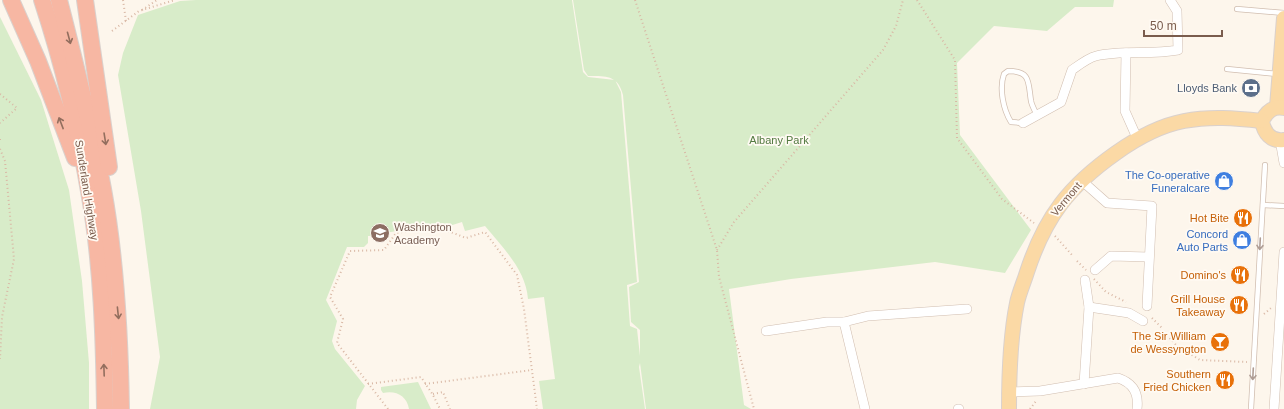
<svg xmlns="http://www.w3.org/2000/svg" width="1284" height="409" viewBox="0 0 1284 409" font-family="Arial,sans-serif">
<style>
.green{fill:#d8ecc9}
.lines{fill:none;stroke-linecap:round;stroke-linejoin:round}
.lane-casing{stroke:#d1beb0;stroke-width:6}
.street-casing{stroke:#d1beb0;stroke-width:10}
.primary-casing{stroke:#dad1cd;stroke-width:16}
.highway-casing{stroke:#dad1cd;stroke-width:18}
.path{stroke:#d9b8a5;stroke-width:2;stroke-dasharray:1 3;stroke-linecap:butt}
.lane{stroke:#fff;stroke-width:4.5}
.street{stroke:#fff;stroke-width:9}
.primary{stroke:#fbd9a5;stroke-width:14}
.highway{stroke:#f7b7a3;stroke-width:16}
.oneway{stroke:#936e5e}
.oneway2{stroke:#af9d94}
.labels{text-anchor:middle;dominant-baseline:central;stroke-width:3.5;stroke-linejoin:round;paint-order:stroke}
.service-label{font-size:11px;fill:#4e5e75;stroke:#fffaf3;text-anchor:end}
.park-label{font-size:11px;fill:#537a41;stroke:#fffaf3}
.shop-label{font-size:11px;fill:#366cbe;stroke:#fffaf3;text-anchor:end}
.street-label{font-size:11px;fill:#7a5c4d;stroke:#fffaf3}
.food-label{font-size:11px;fill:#c56008;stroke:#fffaf3;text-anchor:end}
.education-label{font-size:11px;fill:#785e54;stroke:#fffaf3;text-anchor:start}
</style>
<rect width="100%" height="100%" fill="#fdf6ec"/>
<!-- green -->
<g class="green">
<path d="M196 0H572L583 72 588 77 615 80 621 92 637 282 627 285 630 326 637 329 640 356V330L631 322 629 287 639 282 623 95C618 75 606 76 588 76L584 70 573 0H1114L1113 7H1075L1047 31 994 26 957 63 960 135 1031 230 1005 273 935 262 791 279 729 289 744 405 751 409H646L640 363 639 367 645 409H543L539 381 555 379 544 297 528 299C526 270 503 248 485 226L465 231 462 222 446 227 443 223 385 233V236H368V243L364 247H347L326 300 337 321 332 341 335 349 365 386 357 400 356 409H150L160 357 141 211 118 75 123 53 138 15 180 1Z"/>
<polygon points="0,17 41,100 69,190 82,281 89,363 89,409 0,409"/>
<path d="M418 382 431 409H409C407 396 396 390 383 393L381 390V387Z"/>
</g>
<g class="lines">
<!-- lane casing -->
<g class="lane-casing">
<g id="lane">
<polyline points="1237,9 1284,13"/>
<polyline points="1227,69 1277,74"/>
<path d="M1023 123 1011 122C1003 109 999 88 1004 74L1008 71C1031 71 1028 82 1031 101 1032 106 1035 111 1037 115"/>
<polyline points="1263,205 1284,206"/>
<polyline points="1251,409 1265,165"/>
</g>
</g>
<!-- street casing -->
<g class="street-casing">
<g id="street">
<polyline points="1126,53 1125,111 1137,138"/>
<path d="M1023 123 1061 102 1072 70C1079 65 1088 58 1096 56 1121 50 1151 55 1178 50L1177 11 1170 0"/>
<polyline points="1280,140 1284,163"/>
<polyline points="1081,180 1107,203 1152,206 1147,306"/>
<polyline points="1095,270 1111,256 1149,257"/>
<polyline points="1085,280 1089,307"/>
<polyline points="844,322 865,409"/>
<polyline points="766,331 827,322 844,322 868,316 967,309"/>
<polyline points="1084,384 1089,307 1129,313 1143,321"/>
<path d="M1009 392 1040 391 1118 378C1133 383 1139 393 1137 409"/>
<polyline points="958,409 959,409"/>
<polyline points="1274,409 1284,252"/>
</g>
</g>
<!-- primary casing -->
<g class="primary-casing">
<g id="primary">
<polyline points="1277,107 1284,18"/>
<path d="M1284 108C1273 106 1267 111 1262 121 1264 133 1271 142 1284 140"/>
<path d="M1009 409C1009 375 1010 337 1017 303 1019 293 1024 282 1027 272 1045 217 1069 186 1116 153 1137 138 1158 126 1184 121 1210 116 1235 118 1262 121"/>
</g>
</g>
<!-- highway casing -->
<g class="highway-casing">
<g id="highway">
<polyline points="11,0 38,61 75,158"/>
<path d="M42 0C63 64 79 131 90 197 102 266 104 339 105 409"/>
<path d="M59 0C75 63 91 125 103 189 116 260 120 337 121 409"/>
<polyline points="85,0 109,167"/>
</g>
</g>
<!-- path -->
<g class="path">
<polyline points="123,0 126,21"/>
<polyline points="635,0 717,250 719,277 754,409"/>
<polyline points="917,0 955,60 957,138 1002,199 1034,223"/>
<polyline points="142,10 157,0"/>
<polyline points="112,31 139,11 175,0"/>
<polyline points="0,94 17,108 0,123"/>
<polyline points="0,139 0,140"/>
<polyline points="0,149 5,161 14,259 2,317 0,359"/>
<polyline points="1055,236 1072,255"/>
<polyline points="717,250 734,222 883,50 896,26 903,0"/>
<polyline points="1077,261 1086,270"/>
<polyline points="1094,279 1106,292 1126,302"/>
<polyline points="1264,314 1271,308"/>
<polyline points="1152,318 1162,328"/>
<polyline points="1167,335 1176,345 1200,360 1247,362"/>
<polyline points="368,384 421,377 433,395 440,409"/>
<polyline points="425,384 532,370"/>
<polyline points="433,394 443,392 450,409"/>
<polyline points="388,409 337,343 343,319 330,297 350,251 384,250 396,233 438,227 466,238 485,232 517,275 524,309 537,409"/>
<polyline points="1030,409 1036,401"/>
</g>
<!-- lane -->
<use href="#lane" class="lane"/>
<!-- street -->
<use href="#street" class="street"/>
<!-- primary -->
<use href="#primary" class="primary"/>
<!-- highway -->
<use href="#highway" class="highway"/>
</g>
<!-- one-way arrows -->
<defs><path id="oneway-shaft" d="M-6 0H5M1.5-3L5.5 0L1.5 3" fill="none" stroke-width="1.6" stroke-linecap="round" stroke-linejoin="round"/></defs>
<g class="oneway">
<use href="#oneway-shaft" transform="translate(69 38) rotate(75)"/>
<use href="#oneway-shaft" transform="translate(61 123) rotate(-111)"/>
<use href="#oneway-shaft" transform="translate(105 139) rotate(81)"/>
<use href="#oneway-shaft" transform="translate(118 313) rotate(84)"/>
<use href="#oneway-shaft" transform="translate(104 370) rotate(-92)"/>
</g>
<g class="oneway2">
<use href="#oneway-shaft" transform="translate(1260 244) rotate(93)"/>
<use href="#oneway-shaft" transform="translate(1253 374) rotate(93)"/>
</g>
<!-- icons -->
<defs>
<g id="bank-disc" transform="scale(1)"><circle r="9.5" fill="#5c6f8a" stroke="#fffaf3"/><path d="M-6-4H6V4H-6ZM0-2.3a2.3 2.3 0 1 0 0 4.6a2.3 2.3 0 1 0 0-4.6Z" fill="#fff"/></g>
<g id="shop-disc" transform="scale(1)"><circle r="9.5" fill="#3f7fe0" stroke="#fffaf3"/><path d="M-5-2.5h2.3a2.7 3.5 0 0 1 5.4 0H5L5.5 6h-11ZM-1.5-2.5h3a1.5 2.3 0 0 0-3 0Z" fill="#fff"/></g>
<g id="restaurant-disc" transform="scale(1)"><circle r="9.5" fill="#e8710a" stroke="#fffaf3"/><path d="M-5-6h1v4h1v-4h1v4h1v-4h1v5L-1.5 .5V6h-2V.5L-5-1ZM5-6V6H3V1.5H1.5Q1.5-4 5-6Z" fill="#fff"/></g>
<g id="school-disc" transform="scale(1)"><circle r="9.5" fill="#8d6e63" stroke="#fffaf3"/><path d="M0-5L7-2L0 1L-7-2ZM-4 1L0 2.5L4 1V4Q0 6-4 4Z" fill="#fff"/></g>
<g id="bar-disc" transform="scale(1)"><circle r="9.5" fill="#e8710a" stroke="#fffaf3"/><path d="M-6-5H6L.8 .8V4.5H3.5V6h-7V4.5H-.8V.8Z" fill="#fff"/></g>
</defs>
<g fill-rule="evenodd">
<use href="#bank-disc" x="1251" y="88"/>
<use href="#shop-disc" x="1224" y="181"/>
<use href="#restaurant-disc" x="1243" y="218"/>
<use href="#school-disc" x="380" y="233"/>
<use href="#shop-disc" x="1242" y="240"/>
<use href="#restaurant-disc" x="1240" y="275"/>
<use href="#restaurant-disc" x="1239" y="305"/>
<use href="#bar-disc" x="1220" y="342"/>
<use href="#restaurant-disc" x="1225" y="380"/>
</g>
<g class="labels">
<!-- service labels -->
<g class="service-label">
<text x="1237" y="88">Lloyds Bank</text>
</g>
<!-- park labels -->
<g class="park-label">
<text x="779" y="140">Albany Park</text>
</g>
<!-- shop labels -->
<g class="shop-label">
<text x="1210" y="175">The Co-operative<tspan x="1210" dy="13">Funeralcare</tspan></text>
<text x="1228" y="234">Concord<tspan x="1228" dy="13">Auto Parts</tspan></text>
</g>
<!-- street labels -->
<g class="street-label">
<text transform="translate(87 190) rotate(81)">Sunderland Highway</text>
<text transform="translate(1066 199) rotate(-50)">Vermont</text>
</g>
<!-- food labels -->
<g class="food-label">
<text x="1229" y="218">Hot Bite</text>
<text x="1226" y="275">Domino's</text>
<text x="1225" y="299">Grill House<tspan x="1225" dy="13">Takeaway</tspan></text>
<text x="1206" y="336">The Sir William<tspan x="1206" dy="13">de Wessyngton</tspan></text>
<text x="1211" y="374">Southern<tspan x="1211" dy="13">Fried Chicken</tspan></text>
</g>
<!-- education labels -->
<g class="education-label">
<text x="394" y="227">Washington<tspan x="394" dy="13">Academy</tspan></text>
</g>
</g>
<!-- scale -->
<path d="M1144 30v6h78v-6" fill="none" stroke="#7a5c4d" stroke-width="2"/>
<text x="1150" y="30" font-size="12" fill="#7a5c4d" stroke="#fffaf3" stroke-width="3" paint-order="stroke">50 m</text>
</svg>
